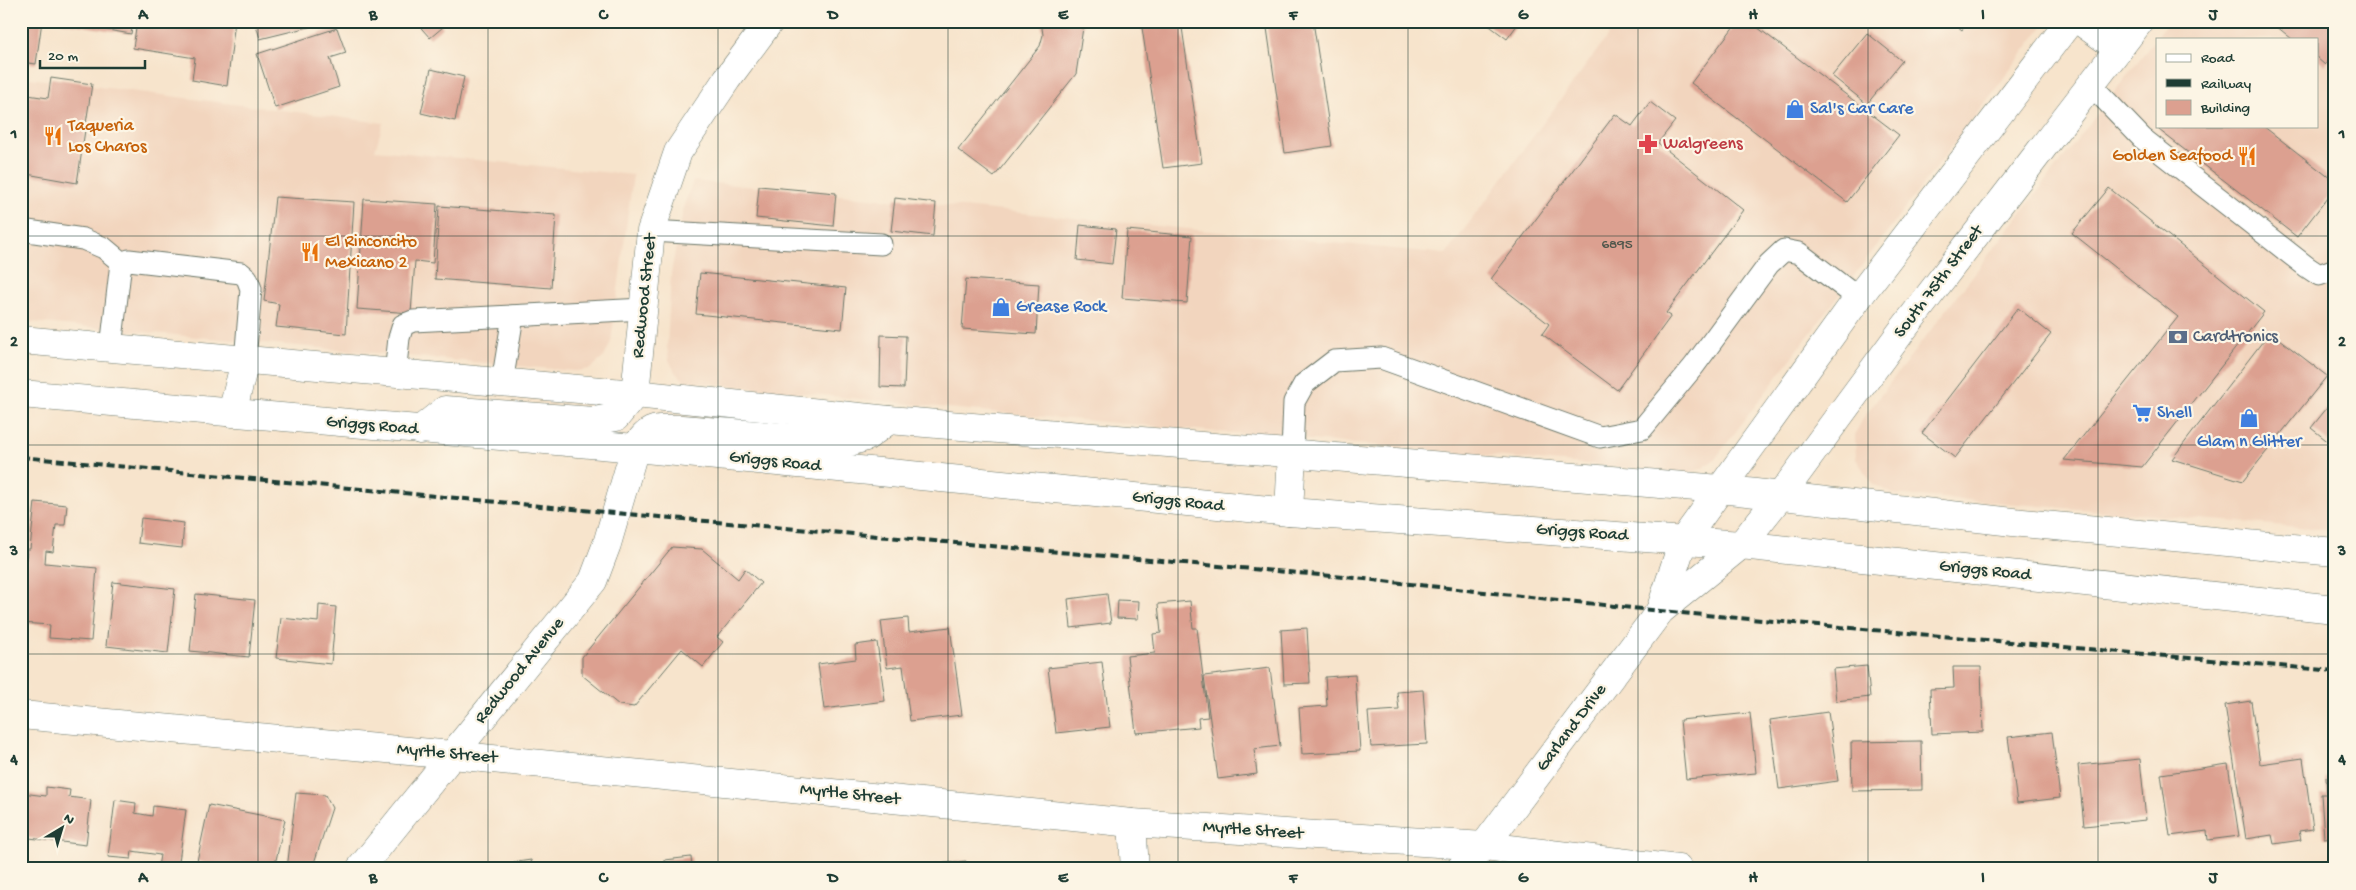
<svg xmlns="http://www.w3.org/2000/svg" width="2356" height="890" viewBox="0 0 2356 890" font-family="'Gochi Hand',sans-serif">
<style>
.built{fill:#f2d5be;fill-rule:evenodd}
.building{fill:#dca090}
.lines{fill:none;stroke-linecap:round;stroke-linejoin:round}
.lane-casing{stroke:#6b7769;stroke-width:23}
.street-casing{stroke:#6b7769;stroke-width:29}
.secondary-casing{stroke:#6b7769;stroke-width:29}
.lane{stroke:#fff;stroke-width:21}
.street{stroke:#fff;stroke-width:28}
.secondary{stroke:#fff;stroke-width:28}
.rail{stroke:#1f3d34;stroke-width:4;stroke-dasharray:8 4;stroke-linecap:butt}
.grid{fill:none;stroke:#1f3d34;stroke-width:1;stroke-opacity:0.55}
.labels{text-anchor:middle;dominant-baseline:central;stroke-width:4.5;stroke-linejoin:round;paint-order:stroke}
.number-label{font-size:15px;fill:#4e564b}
.shop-label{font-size:18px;fill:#366cbe;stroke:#fcf5e5;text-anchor:start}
.food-label{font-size:18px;fill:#c56008;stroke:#fcf5e5;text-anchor:start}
.health-label{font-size:18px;fill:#be3a42;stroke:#fcf5e5;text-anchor:start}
.street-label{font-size:18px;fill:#1f3d34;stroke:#fcf5e5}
.service-label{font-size:18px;fill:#4e5e75;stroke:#fcf5e5;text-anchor:start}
.neatline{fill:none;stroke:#1f3d34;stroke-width:2}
.grid-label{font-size:16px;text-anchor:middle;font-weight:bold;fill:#1f3d34}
</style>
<rect width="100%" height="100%" fill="#fcf5e5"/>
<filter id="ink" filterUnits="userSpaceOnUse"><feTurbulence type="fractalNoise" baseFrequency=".02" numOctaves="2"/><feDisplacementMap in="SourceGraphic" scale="10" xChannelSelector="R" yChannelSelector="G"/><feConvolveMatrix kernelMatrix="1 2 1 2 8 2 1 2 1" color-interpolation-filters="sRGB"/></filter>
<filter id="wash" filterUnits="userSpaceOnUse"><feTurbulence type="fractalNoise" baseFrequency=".0096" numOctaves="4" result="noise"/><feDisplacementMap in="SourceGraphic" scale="20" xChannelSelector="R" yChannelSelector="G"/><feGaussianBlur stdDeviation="1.12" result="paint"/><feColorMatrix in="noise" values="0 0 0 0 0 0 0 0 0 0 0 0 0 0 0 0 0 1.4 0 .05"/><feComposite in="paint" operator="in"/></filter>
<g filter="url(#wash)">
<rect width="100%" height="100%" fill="#f7e4cc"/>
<!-- built -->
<g class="built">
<polygon points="1619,21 2047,21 1715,459 1701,469 1688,473 969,410 685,381 675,372 669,360 667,347 671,273 684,205 693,181 1446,254"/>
<path d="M2169 21H2335V530L1893 494 1873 484 1856 459 1855 435 1863 418ZM2157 39H2317V126H2157Z"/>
<polygon points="21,77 383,123 375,150 633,175 611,342 604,357 590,369 575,371 21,321"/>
</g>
<g id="blocks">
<!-- building -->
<g class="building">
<polygon points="21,21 42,21 36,64 21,62"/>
<polygon points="55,21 133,21 131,34"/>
<polygon points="137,21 235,21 227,86 192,80 195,58 133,48"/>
<polygon points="255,21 329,21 329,22 260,39"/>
<polygon points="415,21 437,21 443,27 430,38"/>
<polygon points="1041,21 1084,21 1076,74 994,177 958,150 1040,46 1043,35"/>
<polygon points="1141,21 1181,21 1202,163 1163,168"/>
<polygon points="1266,21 1313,21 1332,146 1285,153"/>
<polygon points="1483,21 1520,21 1507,39"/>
<polygon points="1738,21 1749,21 1899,135 1847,202 1691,83"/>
<polygon points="1951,21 1969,21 1962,30"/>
<polygon points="2270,21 2335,21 2335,56 2333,55 2325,65 2317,58 2317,39 2292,39"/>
<polygon points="337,28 346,53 330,58 339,87 275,108 257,54"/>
<polygon points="1867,33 1902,61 1867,104 1832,76"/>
<polygon points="431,69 464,77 455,121 421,113"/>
<polygon points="51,78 92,84 77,183 21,173 21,94 48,98"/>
<polygon points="1650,102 1675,121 1658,143 1743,210 1666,313 1671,316 1617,390 1542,334 1549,324 1491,279 1615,114 1632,126"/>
<polygon points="2161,126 2263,126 2335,182 2335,188 2297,237 2159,130"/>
<polygon points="759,186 836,193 833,226 756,218"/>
<polygon points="2109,188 2264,312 2142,467 2064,460 2178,317 2072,233"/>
<polygon points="275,197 354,202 346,334 276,327 279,304 264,301"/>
<polygon points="895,198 936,203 933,236 891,231"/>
<polygon points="364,199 437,204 433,263 415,261 411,313 357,309"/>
<polygon points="439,206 556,215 551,288 435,279"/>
<polygon points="1080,225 1116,229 1112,264 1077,260"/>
<polygon points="1127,230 1192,236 1187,303 1122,298"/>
<polygon points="700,273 846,288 842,329 696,314"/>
<polygon points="966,279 1039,284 1036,334 962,329"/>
<polygon points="2018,308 2051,334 1955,458 1922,433"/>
<polygon points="2270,332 2327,376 2243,481 2172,459"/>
<polygon points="881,335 906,336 904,388 880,387"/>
<polygon points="2335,398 2335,447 2311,428"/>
<polygon points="21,499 27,500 23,540 21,540"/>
<polygon points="35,502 67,505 65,525 56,525 53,552 46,551 45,563 97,568 91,641 49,638 50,625 21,623 27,549 30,549"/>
<polygon points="141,518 184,523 182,548 138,543"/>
<polygon points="672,547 702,549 738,579 745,569 761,583 717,637 723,642 703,667 682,649 634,707 619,705 582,675 582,657"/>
<polygon points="113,582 175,589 168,653 106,646"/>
<polygon points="196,594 255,600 249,657 190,651"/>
<polygon points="1107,594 1111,623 1071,628 1068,599"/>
<polygon points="1118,600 1139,601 1138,619 1117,618"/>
<polygon points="1190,601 1193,628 1197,628 1208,717 1198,718 1199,727 1136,733 1127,656 1155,653 1153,634 1161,633 1158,604"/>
<polygon points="319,605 336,607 331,664 276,658 281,618 318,622"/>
<polygon points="908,618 909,632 950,627 962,715 910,721 903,666 887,668 881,621"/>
<polygon points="1307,628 1310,683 1284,684 1281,630"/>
<polygon points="877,642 885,701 824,709 818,664 856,659 855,645"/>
<polygon points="1102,662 1110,727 1056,733 1048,668"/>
<polygon points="1867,666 1870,697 1836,701 1833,669"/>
<polygon points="1953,667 1981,667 1983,732 1932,734 1930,689 1954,688"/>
<polygon points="1270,668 1280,746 1254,749 1257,774 1218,779 1204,676"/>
<polygon points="1355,675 1360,751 1302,754 1299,708 1327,706 1325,677"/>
<polygon points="1423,690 1427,744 1371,747 1368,712 1399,710 1397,692"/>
<polygon points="2251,701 2260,764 2303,758 2313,829 2299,831 2301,840 2274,844 2272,835 2246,839 2225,705"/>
<polygon points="1828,712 1838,781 1779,789 1770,720"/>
<polygon points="1750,713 1756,773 1686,779 1680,720"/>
<polygon points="2052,732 2060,798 2017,803 2008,737"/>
<polygon points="1921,741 1922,790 1852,791 1851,742"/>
<polygon points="2140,759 2146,820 2084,826 2078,765"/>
<polygon points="2228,764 2239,836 2208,840 2207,831 2170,836 2161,774"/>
<polygon points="2335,776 2335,837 2324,838 2321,794 2327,794 2326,777"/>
<polygon points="46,787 70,790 69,797 91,800 86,845 21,837 22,793 46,796"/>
<polygon points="296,793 325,795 332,808 312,869 287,869"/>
<polygon points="115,800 136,803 135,813 152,816 153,806 186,810 178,869 158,867 160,855 132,851 131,859 108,857"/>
<polygon points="209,805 285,820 274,869 256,869 256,866 239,863 237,869 227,869 197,861"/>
<polygon points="691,857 692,869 666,869 665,860"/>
<polygon points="531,860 533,869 484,869 484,867"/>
<polygon points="966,861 967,869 937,869 936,864"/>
</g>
</g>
</g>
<g filter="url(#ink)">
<use href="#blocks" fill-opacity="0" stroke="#6b7769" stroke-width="1"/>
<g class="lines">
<!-- lane casing -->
<g class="lane-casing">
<g id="lane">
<polyline points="2091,85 2142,138 2307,267 2319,275 2335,269"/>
<polyline points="21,230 83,239 104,248 122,263"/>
<polyline points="651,231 881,244"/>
<polyline points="111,348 120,271 122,263 129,260 241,273 247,278 251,289 245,361"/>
<polyline points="395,374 399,338 403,325 413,321 644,309"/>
<polyline points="502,383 513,316"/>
<polyline points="1292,453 1294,402 1304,384 1334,361 1381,358 1600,437 1642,429 1694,366 1769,264 1784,250 1799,253 1858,298"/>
</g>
</g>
<!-- street casing -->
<g class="street-casing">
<g id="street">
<polyline points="635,394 651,231 678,152 727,79 770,21"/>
<polyline points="21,715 452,755 1132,823 1484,846 1678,869"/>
<polyline points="1132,823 1135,869"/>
<polyline points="360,869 593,581 607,544 635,448"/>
</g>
</g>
<!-- secondary casing -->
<g class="secondary-casing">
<g id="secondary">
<polyline points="2080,21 2119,49"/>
<polyline points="21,340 635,394 889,420 1720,489 2022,523 2335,552"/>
<polyline points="21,394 635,448 1289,512 1741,545 2335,609"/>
<polyline points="232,413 245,361"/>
<polyline points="420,430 445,410 594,421 616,417 635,394"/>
<path d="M635 448C650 425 655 429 681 429L850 442 866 437 889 420"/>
<polyline points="1289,512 1292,453"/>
<polyline points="1660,611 1683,541 1858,298 2070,21"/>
<polyline points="1460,869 1484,846 1660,611 1741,545 1781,495 1901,332 2140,21"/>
</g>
</g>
<!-- lane -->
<use href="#lane" class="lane"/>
<!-- street -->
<use href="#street" class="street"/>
<!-- secondary -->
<use href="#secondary" class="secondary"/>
<!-- rail -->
<polyline class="rail" points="21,457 615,513 1355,578 1660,611 2335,671"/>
</g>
</g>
<!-- grid -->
<path class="grid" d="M258 21V869M488 21V869M718 21V869M948 21V869M1178 21V869M1408 21V869M1638 21V869M1868 21V869M2098 21V869M21 236H2335M21 445H2335M21 654H2335"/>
<!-- icons -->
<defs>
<g id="shop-bare" transform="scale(1.5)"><path d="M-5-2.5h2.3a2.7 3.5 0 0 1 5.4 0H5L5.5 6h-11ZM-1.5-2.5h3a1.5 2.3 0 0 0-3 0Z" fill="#3f7fe0" stroke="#fcf5e5" stroke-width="2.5" paint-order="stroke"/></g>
<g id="restaurant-bare" transform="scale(1.5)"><path d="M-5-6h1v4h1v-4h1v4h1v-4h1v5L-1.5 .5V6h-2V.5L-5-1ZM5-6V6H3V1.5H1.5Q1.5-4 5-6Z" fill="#e8710a" stroke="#fcf5e5" stroke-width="2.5" paint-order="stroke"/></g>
<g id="pharmacy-bare" transform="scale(1.5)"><path d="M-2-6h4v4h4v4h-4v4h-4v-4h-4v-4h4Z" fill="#e0444e" stroke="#fcf5e5" stroke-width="2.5" paint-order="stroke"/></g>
<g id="bank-bare" transform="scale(1.5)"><path d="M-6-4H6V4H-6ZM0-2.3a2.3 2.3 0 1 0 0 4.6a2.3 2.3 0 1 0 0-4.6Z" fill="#5c6f8a" stroke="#fcf5e5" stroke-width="2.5" paint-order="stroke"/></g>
<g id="supermarket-bare" transform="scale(1.5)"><path d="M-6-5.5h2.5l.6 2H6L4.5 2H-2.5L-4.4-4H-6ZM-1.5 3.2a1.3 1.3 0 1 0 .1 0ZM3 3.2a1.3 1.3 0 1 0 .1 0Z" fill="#3f7fe0" stroke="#fcf5e5" stroke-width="2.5" paint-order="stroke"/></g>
</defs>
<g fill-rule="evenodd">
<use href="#shop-bare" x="1795" y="109"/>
<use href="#restaurant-bare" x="53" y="136"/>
<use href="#pharmacy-bare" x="1648" y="144"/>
<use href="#restaurant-bare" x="2247" y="156"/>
<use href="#restaurant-bare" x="310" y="252"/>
<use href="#shop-bare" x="1001" y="307"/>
<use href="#bank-bare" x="2178" y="337"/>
<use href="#supermarket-bare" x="2142" y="413"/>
<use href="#shop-bare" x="2249" y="418"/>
</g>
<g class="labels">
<!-- number labels -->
<g class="number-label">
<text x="1617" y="245">6895</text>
</g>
<!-- shop labels -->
<g class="shop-label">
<text x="1810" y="109">Sal's Car Care</text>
<text x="1016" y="307">Grease Rock</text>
<text x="2157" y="413">Shell</text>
<text x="2249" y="442" text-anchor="middle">Glam n Glitter</text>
</g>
<!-- food labels -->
<g class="food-label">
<text x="68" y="126">Taqueria<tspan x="68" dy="21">Los Charos</tspan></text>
<text x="2232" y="156" text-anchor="end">Golden Seafood</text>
<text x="325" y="242">El Rinconcito<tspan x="325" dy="21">Mexicano 2</tspan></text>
</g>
<!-- health labels -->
<g class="health-label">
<text x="1663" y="144">Walgreens</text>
</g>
<!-- street labels -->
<g class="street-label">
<text transform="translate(1939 282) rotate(-53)">South 75th Street</text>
<text transform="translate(645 296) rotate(-84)">Redwood Street</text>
<text transform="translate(372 426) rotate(5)">Griggs Road</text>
<text transform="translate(775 462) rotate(6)">Griggs Road</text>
<text transform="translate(1178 502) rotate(6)">Griggs Road</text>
<text transform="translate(1582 533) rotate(4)">Griggs Road</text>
<text transform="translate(1985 571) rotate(6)">Griggs Road</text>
<text transform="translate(520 671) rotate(-51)">Redwood Avenue</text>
<text transform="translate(1572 728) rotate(-53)">Garland Drive</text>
<text transform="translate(447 754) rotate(5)">Myrtle Street</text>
<text transform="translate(850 795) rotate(6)">Myrtle Street</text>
<text transform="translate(1253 831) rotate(4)">Myrtle Street</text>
</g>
<!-- service labels -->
<g class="service-label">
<text x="2193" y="337">Cardtronics</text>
</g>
</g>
<!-- margin -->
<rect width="2356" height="890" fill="none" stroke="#fcf5e5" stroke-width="55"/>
<!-- legend -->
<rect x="2156" y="38" width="162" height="90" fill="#fcf5e5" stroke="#a4ab9e"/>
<rect x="2166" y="54" width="25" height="8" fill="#ffffff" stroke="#a4ab9e"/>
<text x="2201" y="62" font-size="15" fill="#1f3d34">Road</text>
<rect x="2166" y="79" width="25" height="8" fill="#1f3d34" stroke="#a4ab9e"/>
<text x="2201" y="88" font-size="15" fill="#1f3d34">Railway</text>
<rect x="2166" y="100" width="25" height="15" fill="#dca090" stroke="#a4ab9e"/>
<text x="2201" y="112" font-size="15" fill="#1f3d34">Building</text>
<!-- north arrow -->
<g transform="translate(62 828) rotate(38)" stroke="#fcf5e5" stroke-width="4" paint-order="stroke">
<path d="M0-4L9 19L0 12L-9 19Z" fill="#1f3d34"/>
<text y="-8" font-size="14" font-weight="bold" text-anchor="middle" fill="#1f3d34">N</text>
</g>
<!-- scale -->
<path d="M40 60v8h105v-8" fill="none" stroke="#1f3d34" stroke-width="2.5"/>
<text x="48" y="60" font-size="15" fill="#1f3d34" stroke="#fcf5e5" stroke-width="4" paint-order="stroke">20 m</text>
<rect x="28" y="28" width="2300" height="834" class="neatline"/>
<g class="grid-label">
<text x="143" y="19">A</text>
<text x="373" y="19">B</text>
<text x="603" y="19">C</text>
<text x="833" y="19">D</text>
<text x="1063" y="19">E</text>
<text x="1293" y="19">F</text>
<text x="1523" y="19">G</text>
<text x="1753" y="19">H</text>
<text x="1983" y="19">I</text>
<text x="2213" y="19">J</text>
<text x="14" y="138">1</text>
<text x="2342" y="138">1</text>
<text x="14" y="346">2</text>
<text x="2342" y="346">2</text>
<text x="14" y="555">3</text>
<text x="2342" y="555">3</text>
<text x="14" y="764">4</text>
<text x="2342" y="764">4</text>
<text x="143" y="882">A</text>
<text x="373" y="882">B</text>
<text x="603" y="882">C</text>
<text x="833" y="882">D</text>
<text x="1063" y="882">E</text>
<text x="1293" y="882">F</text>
<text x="1523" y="882">G</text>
<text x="1753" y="882">H</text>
<text x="1983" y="882">I</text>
<text x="2213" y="882">J</text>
</g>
</svg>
